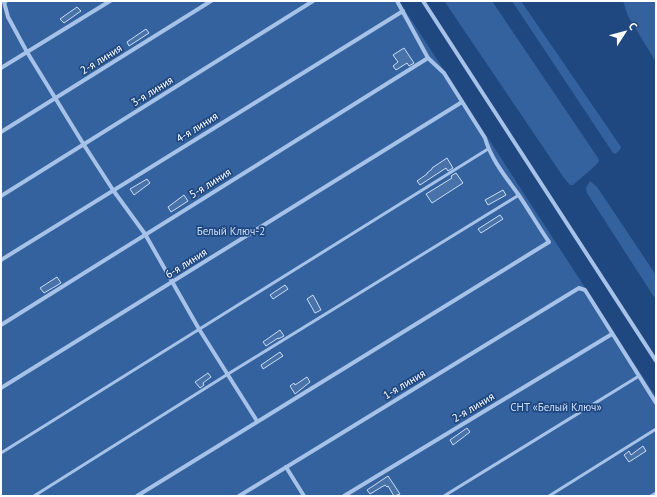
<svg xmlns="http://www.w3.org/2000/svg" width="657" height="497" viewBox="0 0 657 497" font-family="'PT Sans',sans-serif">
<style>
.green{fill:#34629e}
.building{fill:#4972a9;stroke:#caddf6}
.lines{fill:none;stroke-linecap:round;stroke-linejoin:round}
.lane{stroke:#a6c2e8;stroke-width:3}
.street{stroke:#a6c2e8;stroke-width:4}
.labels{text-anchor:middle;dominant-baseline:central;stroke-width:3.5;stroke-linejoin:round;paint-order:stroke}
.street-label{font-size:11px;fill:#fff;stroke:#204880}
.park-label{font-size:11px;fill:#caddf6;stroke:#204880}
</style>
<rect width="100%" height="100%" fill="#204880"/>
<!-- green -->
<g class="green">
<polygon points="1,1 399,1 656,397 656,496 1,496"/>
<polygon points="446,1 492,1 598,158 599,161 596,165 573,185 570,185 564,178 445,2"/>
<polygon points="512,1 521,1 621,147 619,151 615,154 613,153"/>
<polygon points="623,1 656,1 656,62 628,16"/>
<polygon points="590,181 597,187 656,275 656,300 587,193 586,188"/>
</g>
<!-- building -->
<g class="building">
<polygon points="77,7 81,11 64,23 60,19"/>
<polygon points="146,29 149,33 129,46 127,42"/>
<polygon points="404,48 414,63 409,66 407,63 396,70 393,66 398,62 393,55"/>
<polygon points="447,158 453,168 448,171 446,168 420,185 417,181 427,174 427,173 432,169 432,168"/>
<polygon points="456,173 463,183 432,203 426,194 452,178 451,176"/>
<polygon points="147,179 150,183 134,195 130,189"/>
<polygon points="503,190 506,195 488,205 485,200"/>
<polygon points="184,195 188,201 171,212 168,207"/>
<polygon points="500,215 503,219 481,233 478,229"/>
<polygon points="57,277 61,283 44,293 40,288"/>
<polygon points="285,285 288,289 273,299 270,295"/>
<polygon points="313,295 321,310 315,313 307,299"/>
<polygon points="280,330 284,336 278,339 278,338 266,346 263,342"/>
<polygon points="280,352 283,356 263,369 261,365"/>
<polygon points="208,373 211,377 203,383 204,385 200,388 195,382"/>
<polygon points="307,377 310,382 295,394 290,386 294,383 295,385"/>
<polygon points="467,428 470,432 453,445 450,440"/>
<polygon points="643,446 646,451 629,462 624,455 629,451 631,455"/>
<polygon points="388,476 400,494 394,496 388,486 387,487 385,485 370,494 367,490"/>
</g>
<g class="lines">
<!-- lane -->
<g class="lane">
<polyline points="1,453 488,149"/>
<polyline points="34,496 228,374 519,195"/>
<polyline points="444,496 639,376"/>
<polyline points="549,496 656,429"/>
<polyline points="651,496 656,493"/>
</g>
<!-- street -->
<g class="street">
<polyline points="6,1 4,2 8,17 27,52 84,145 113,190 145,234 199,329 257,421"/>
<polyline points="423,1 656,361"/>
<polyline points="1,68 110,1"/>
<polyline points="1,132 211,1"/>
<polyline points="1,196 313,1"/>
<polyline points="1,260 403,11"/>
<polyline points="1,325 428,58"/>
<polyline points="1,388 462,102"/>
<polyline points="286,467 304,496"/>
<path d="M137 496 549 242C538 226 529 210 518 194 505 176 491 159 485 138L444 73 428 58 397 1"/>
<polyline points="239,496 579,288 585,290 656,403"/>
<polyline points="344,496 612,334"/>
</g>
</g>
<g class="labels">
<!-- street labels -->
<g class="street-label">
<text transform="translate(101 59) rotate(-32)">2-я линия</text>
<text transform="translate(152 91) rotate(-32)">3-я линия</text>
<text transform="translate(197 127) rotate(-32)">4-я линия</text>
<text transform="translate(210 183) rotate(-32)">5-я линия</text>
<text transform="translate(186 263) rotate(-32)">6-я линия</text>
<text transform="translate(404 384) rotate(-31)">1-я линия</text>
<text transform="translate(473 407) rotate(-31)">2-я линия</text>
</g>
<!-- park labels -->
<g class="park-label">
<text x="231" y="231">Белый Ключ-2</text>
<text x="556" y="407">СНТ «Белый Ключ»</text>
</g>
</g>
<!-- border -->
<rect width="657" height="497" fill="none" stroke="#ffffff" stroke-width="4"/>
<!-- north arrow -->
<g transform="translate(625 32) rotate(54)" stroke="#204880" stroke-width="3" paint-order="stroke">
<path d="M0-3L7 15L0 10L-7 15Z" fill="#ffffff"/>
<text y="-6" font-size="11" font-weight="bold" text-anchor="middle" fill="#ffffff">С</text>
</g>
</svg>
